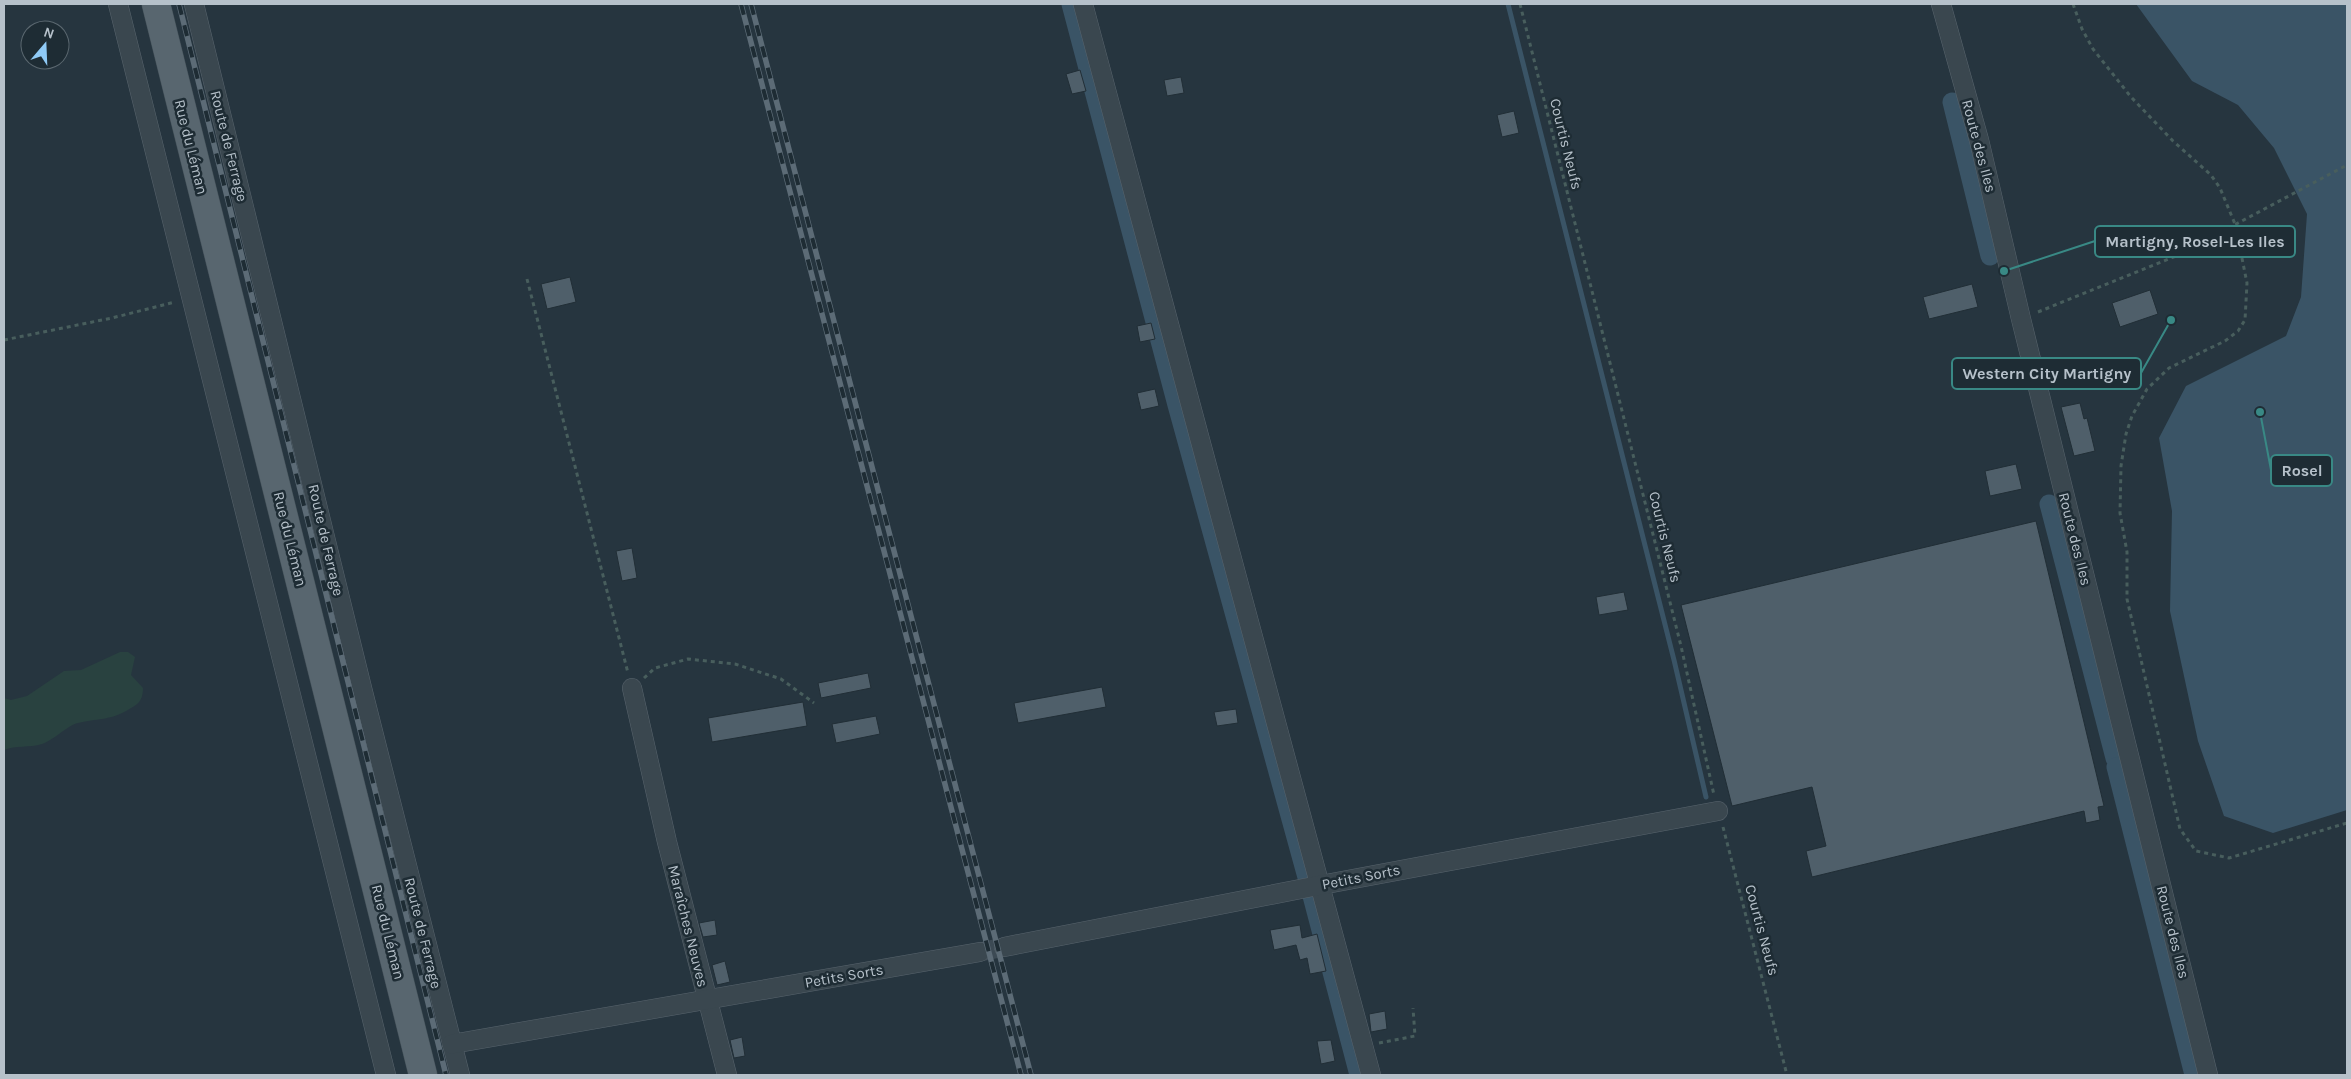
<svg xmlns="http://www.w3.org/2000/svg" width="2351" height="1079" viewBox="0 0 2351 1079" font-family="Karla,sans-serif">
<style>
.green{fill:#294240}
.water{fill:#3a5466}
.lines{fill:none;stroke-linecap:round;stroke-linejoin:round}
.stream{stroke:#3a5466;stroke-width:5}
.canal{stroke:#3a5466;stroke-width:19}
.building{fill:#4f5f6a;stroke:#212e36}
.minor-tunnel{stroke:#3c4a54;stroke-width:19;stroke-dasharray:19 9;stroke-linecap:butt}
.minor-casing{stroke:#58646d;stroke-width:20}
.primary-casing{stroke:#435058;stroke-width:29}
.path{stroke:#485e5d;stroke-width:3;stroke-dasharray:4 4;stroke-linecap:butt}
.minor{stroke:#3a474f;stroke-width:19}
.primary{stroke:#58666f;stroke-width:28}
.rail-casing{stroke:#5c6b76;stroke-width:5.5}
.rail{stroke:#1e2c34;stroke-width:4;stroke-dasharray:11;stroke-linecap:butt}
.labels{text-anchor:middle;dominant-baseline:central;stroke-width:5;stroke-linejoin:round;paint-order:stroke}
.street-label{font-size:15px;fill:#b6c1ca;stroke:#1e2c34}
.leader{fill:none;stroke:#398985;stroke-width:2}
.callout-dot{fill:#398985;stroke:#1e2c34;stroke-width:2}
.callout{fill:#1e2c34;stroke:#398985;stroke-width:2}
.callout-label{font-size:16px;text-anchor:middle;font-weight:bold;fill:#b6c1ca}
</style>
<rect width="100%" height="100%" fill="#26353f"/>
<!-- green -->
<path class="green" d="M120 652H128L135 657 131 675 143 688C143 702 137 705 126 711 107 721 98 718 78 723 68 725 54 740 42 744 29 748 16 745 4 750V698L11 700 27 696 64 671 81 670Z"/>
<!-- water -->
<polygon class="water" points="2136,4 2347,4 2347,810 2273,833 2224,816 2198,741 2170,611 2172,511 2159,438 2186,386 2286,336 2301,297 2307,214 2274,148 2238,105 2192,81"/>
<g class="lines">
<!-- stream -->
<polyline class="stream" points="1508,4 1674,660 1706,797"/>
<!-- canal -->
<g class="canal">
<polyline points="1071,4 1177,405 1308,881"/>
<polyline points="1952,102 1990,256"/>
<polyline points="2049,504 2115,758"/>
<polyline points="2116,767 2194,1075"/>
<polyline points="1311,892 1359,1075"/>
</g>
</g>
<!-- building -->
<g class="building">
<polygon points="1080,70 1086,91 1072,94 1066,74"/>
<polygon points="1181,77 1184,93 1167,96 1164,80"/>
<polygon points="1514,111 1519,133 1502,137 1497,115"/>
<polygon points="570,277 576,302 547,309 541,284"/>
<polygon points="1972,284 1978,307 1929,319 1923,297"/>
<polygon points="2150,290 2158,314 2120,327 2112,303"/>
<polygon points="1151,323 1155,339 1140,342 1137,326"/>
<polygon points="1155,389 1159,406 1141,410 1137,393"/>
<polygon points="2080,403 2084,419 2087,418 2095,451 2074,456 2061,407"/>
<polygon points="2016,464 2022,489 1990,496 1985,471"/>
<polygon points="2036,521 2104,806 2098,807 2100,820 2086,823 2084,811 1812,877 1806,851 1826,846 1812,787 1732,806 1681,605"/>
<polygon points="632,548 637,578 622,581 616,551"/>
<polygon points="1624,592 1628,610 1599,615 1596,597"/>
<polygon points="868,673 871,688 821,698 818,683"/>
<polygon points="1102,687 1106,707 1018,723 1014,703"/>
<polygon points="803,702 807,726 712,742 708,718"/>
<polygon points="1236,709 1238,723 1217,726 1214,712"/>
<polygon points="876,716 880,734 836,743 832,724"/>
<polygon points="715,920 717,935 703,937 699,923"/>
<polygon points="1300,925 1302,938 1317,934 1326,971 1310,974 1307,958 1300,960 1296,945 1274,950 1270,930"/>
<polygon points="725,961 730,982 717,985 712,965"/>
<polygon points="1385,1011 1387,1029 1371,1032 1369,1014"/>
<polygon points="742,1037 745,1056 734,1058 730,1040"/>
<polygon points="1331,1040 1335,1061 1321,1064 1317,1041"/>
</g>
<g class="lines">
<!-- minor-tunnel -->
<polyline class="minor-tunnel" points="980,952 1004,947"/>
<!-- minor casing -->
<g class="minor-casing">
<g id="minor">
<polyline points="118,4 386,1075"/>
<polyline points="194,4 363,692 460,1075"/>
<path d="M1083 4C1177 361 1276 718 1371 1075"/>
<polyline points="1941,4 1979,140 2021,319 2208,1075"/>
<polyline points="632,688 667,842 727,1075"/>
<polyline points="1004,947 1321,885 1718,811"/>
<polyline points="452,1044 980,952"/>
</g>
</g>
<!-- primary casing -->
<g class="primary-casing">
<polyline id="primary" points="156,4 423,1075"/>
</g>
<!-- path -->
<g class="path">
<polyline points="1520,4 1681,646 1714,795"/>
<polyline points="2073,4 2082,29 2093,49 2131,97 2173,141 2211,175 2220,188 2235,224 2247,283 2245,320 2238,331 2225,341 2169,368 2147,389 2132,416 2126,434 2121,466 2120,513 2127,552 2127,599 2180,829 2196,851 2229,858 2347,823"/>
<polyline points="527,279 628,673"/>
<polyline points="2038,312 2176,256 2347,165"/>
<polyline points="4,340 112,318 175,302"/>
<polyline points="644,678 655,668 688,659 735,664 781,679 814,703"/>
<polyline points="1723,827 1787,1075"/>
<polyline points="1379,1043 1415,1036 1413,1008"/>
</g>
<!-- minor -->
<use href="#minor" class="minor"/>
<!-- primary -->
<use href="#primary" class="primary"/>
<!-- rail casing -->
<g class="rail-casing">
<g id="rail">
<polyline points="179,4 446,1075"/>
<polyline points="741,4 1021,1075"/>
<polyline points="751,4 1031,1075"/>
</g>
</g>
<!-- rail -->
<use href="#rail" class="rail"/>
</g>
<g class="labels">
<!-- street labels -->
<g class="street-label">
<text transform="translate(1566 144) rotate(76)">Courtis Neufs</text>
<text transform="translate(229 146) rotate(76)">Route de Ferrage</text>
<text transform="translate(1979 146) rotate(75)">Route des Iles</text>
<text transform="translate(191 147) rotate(76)">Rue du Léman</text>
<text transform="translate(1665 537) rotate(76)">Courtis Neufs</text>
<text transform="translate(290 539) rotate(76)">Rue du Léman</text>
<text transform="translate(2075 539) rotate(76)">Route des Iles</text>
<text transform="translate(326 540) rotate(77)">Route de Ferrage</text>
<text transform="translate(1361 877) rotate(-11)">Petits Sorts</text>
<text transform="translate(688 926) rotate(76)">Maraîches Neuves</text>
<text transform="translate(1762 930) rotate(75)">Courtis Neufs</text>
<text transform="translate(388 932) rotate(76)">Rue du Léman</text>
<text transform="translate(2173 932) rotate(76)">Route des Iles</text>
<text transform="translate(423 933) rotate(76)">Route de Ferrage</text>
<text transform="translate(844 976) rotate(-10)">Petits Sorts</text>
</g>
</g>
<!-- callouts -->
<path class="leader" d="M2004 271L2095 241M2171 320L2141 373M2260 412L2271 470"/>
<g class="callout-dot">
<circle cx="2004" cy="271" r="5"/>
<circle cx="2171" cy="320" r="5"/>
<circle cx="2260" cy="412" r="5"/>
</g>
<g class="callout">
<rect x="2095" y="226" width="200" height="31" rx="5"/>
<rect x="1952" y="358" width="189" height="31" rx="5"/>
<rect x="2271" y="455" width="61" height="31" rx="5"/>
</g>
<g class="callout-label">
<text x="2195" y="247">Martigny, Rosel-Les Iles</text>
<text x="2047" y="379">Western City Martigny</text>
<text x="2302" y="476">Rosel</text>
</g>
<!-- border -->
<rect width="2351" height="1079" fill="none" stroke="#b6c1ca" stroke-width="10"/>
<!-- north arrow -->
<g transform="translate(45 45) rotate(19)"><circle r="24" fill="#1e2c34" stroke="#5b6870"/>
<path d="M0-4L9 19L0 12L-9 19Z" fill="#8fcaf6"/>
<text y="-8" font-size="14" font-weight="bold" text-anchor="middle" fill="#b6c1ca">N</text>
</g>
</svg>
